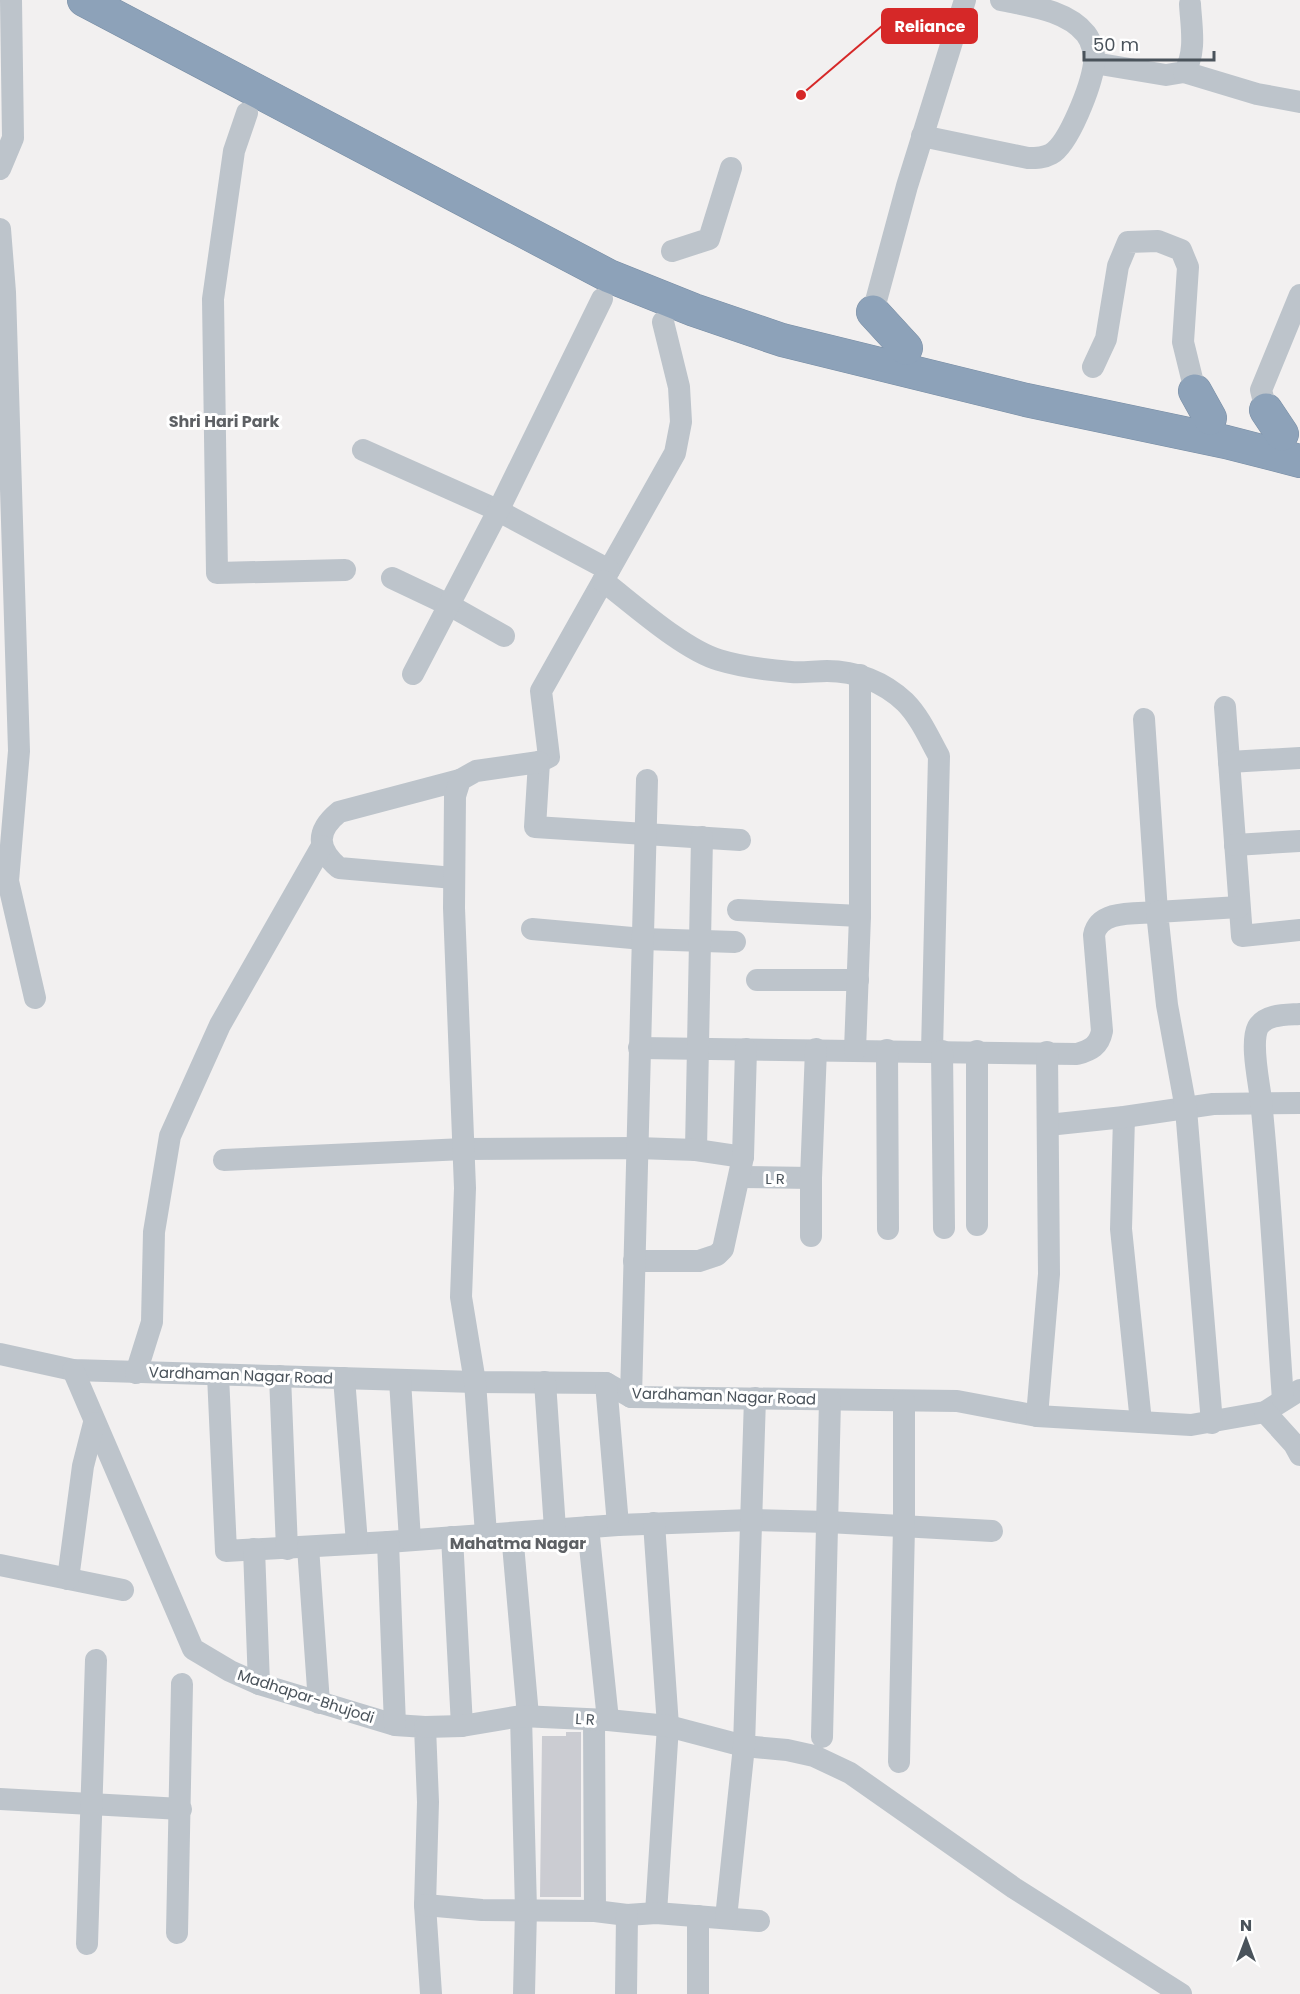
<svg xmlns="http://www.w3.org/2000/svg" width="1300" height="1994" viewBox="0 0 1300 1994" font-family="Poppins,sans-serif">
<style>
.building{fill:#cbccd2}
.lines{fill:none;stroke-linecap:round;stroke-linejoin:round}
.highway-casing{stroke:#788da4;stroke-width:34}
.minor{stroke:#bdc4cb;stroke-width:22}
.highway{stroke:#8da2b9;stroke-width:33}
.labels{text-anchor:middle;dominant-baseline:central;stroke-width:6;stroke-linejoin:round;paint-order:stroke}
.street-label{font-size:15px;fill:#4a535b;stroke:#fff}
.neighbourhood-label{font-size:16px;font-weight:bold;fill:#5d6064;stroke:#fff}
.leader{fill:none;stroke:#d62828;stroke-width:2}
.callout-dot{fill:#d62828;stroke:#fff;stroke-width:2}
.callout{fill:#d62828;stroke:#d62828;stroke-width:2}
.callout-label{font-size:16px;text-anchor:middle;font-weight:bold;fill:#fff}
</style>
<rect width="100%" height="100%" fill="#f2f0f0"/>
<!-- building -->
<polygon class="building" points="566,1732 581,1732 581,1897 540,1897 542,1736 566,1736"/>
<g class="lines">
<!-- highway casing -->
<g class="highway-casing">
<g id="highway">
<polyline points="84,0 609,276 694,310 782,340 1026,400 1226,442 1300,461"/>
<polyline points="873,312 906,348"/>
<polyline points="1195,391 1210,418"/>
<polyline points="1266,410 1282,434"/>
</g>
</g>
<!-- minor -->
<g class="minor">
<path d="M1094 63 1166 75 1184 72C1197 53 1191 25 1190 4"/>
<polyline points="1184,72 1257,94 1300,102"/>
<polyline points="247,113 234,151 213,299 217,573 345,570"/>
<path d="M922 136 1028 158C1036 158 1044 158 1051 154 1069 144 1091 86 1094 64 1095 54 1092 42 1086 34 1067 10 1029 6 1001 0"/>
<polyline points="0,169 13,138 11,0"/>
<polyline points="0,229 5,292 19,751 8,881 35,998"/>
<polyline points="672,251 709,239 731,168"/>
<polyline points="873,312 907,186 965,0"/>
<polyline points="663,322 679,387 681,422 675,453 541,691 549,757 539,762 535,827 740,840"/>
<polyline points="1093,367 1106,339 1118,266 1128,242 1158,241 1181,250 1188,267 1183,342 1195,391"/>
<polyline points="1266,410 1261,390 1300,295"/>
<polyline points="363,450 493,508 609,570"/>
<polyline points="392,578 449,605 504,636"/>
<path d="M603 581C633 604 684 650 719 660 742 667 766 670 791 672 803 673 815 671 827 671 856 671 884 682 905 702 920 717 929 738 939 756L932 1051"/>
<polyline points="413,674 498,511 602,299"/>
<polyline points="1225,707 1242,936 1300,930"/>
<polyline points="1229,762 1300,758"/>
<polyline points="1235,845 1300,841"/>
<path d="M454 878 339 868C316 848 316 831 339 812L460 780"/>
<polyline points="738,910 860,916"/>
<polyline points="532,929 643,939 735,942"/>
<polyline points="757,980 858,980"/>
<path d="M639 1048 1077 1054C1091 1050 1099 1046 1102 1031L1094 935C1099 909 1137 914 1157 912L1144 719"/>
<polyline points="855,1050 860,916 860,675"/>
<polyline points="887,1050 888,1229"/>
<polyline points="942,1051 944,1228"/>
<polyline points="977,1051 977,1225"/>
<polyline points="1124,1117 1121,1229 1141,1422"/>
<polyline points="1048,1125 1124,1117 1213,1104 1300,1103"/>
<polyline points="696,1150 702,837"/>
<polyline points="224,1160 464,1149 637,1148 696,1150 743,1157"/>
<polyline points="740,1177 811,1178"/>
<polyline points="811,1236 811,1178 816,1049"/>
<polyline points="634,1261 699,1261 717,1255 723,1249 743,1157 746,1049"/>
<polyline points="0,1354 73,1370 475,1382 606,1383 631,1397 957,1401 1037,1416 1191,1425 1265,1412 1300,1390"/>
<polyline points="73,1370 193,1649 230,1671 259,1684 395,1725 425,1727 428,1802 425,1905 431,1994"/>
<polyline points="136,1373 152,1322 154,1232 170,1136 220,1025 322,846"/>
<polyline points="218,1375 226,1551 388,1542 618,1525 751,1520 828,1522 992,1531"/>
<polyline points="280,1376 287,1549"/>
<polyline points="344,1378 357,1543"/>
<polyline points="400,1380 410,1540"/>
<polyline points="545,1382 555,1529"/>
<polyline points="606,1383 618,1525"/>
<polyline points="631,1397 647,780"/>
<path d="M1283 1400C1276 1300 1271 1199 1261 1100 1259 1082 1250 1043 1258 1027 1266 1014 1286 1015 1300 1014"/>
<polyline points="1265,1412 1294,1444 1300,1455"/>
<polyline points="1037,1416 1049,1274 1047,1052"/>
<polyline points="1212,1423 1186,1109 1167,1005 1157,912 1239,907"/>
<polyline points="654,1523 668,1726 656,1913"/>
<polyline points="588,1527 608,1720"/>
<polyline points="512,1533 528,1716"/>
<polyline points="486,1534 475,1382 461,1297 465,1188 454,908 455,796 460,780 476,771 539,762"/>
<polyline points="452,1537 462,1726"/>
<polyline points="388,1542 395,1725"/>
<polyline points="308,1547 319,1703"/>
<polyline points="254,1549 259,1684"/>
<polyline points="0,1565 123,1590"/>
<polyline points="68,1579 83,1466 94,1423"/>
<polyline points="521,1716 526,1910 524,1994"/>
<polyline points="594,1720 595,1911"/>
<polyline points="425,1727 462,1726 521,1716 608,1720 668,1726 744,1746 787,1750 814,1756 850,1773 1014,1888 1181,1994"/>
<polyline points="822,1737 830,1400"/>
<polyline points="899,1762 904,1526 904,1401"/>
<polyline points="0,1799 181,1809"/>
<polyline points="425,1905 482,1910 595,1911 627,1915 656,1913 759,1921"/>
<polyline points="698,1916 698,1994"/>
<polyline points="726,1918 744,1746 755,1398"/>
<polyline points="177,1933 182,1684"/>
<polyline points="87,1944 96,1660"/>
<polyline points="626,1994 627,1915"/>
</g>
<!-- highway -->
<use href="#highway" class="highway"/>
</g>
<g class="labels">
<!-- street labels -->
<g class="street-label">
<text x="775" y="1178">L R</text>
<text transform="translate(241 1375) rotate(2)">Vardhaman Nagar Road</text>
<text transform="translate(724 1396) rotate(2)">Vardhaman Nagar Road</text>
<text transform="translate(306 1696) rotate(18)">Madhapar-Bhujodi</text>
<text transform="translate(585 1719) rotate(3)">L R</text>
</g>
<!-- neighbourhood labels -->
<g class="neighbourhood-label">
<text x="224" y="421">Shri Hari Park</text>
<text x="518" y="1543">Mahatma Nagar</text>
</g>
</g>
<!-- callouts -->
<path class="leader" d="M801 95L882 26"/>
<circle class="callout-dot" cx="801" cy="95" r="6"/>
<rect class="callout" x="882" y="9" width="95" height="34" rx="6"/>
<g class="callout-label">
<text x="930" y="32">Reliance</text>
</g>
<!-- north arrow -->
<g transform="translate(1246 1940)" stroke="#ffffff" stroke-width="4.5" paint-order="stroke">
<path d="M0-4.5L10 22L0 15L-10 22Z" fill="#4a535b"/>
<text y="-9" font-size="16" font-weight="bold" text-anchor="middle" fill="#4a535b">N</text>
</g>
<!-- scale -->
<path d="M1084 51v9h130v-9" fill="none" stroke="#4a535b" stroke-width="3"/>
<text x="1093" y="51" font-size="18" fill="#4a535b" stroke="#ffffff" stroke-width="4.5" paint-order="stroke">50 m</text>
</svg>
